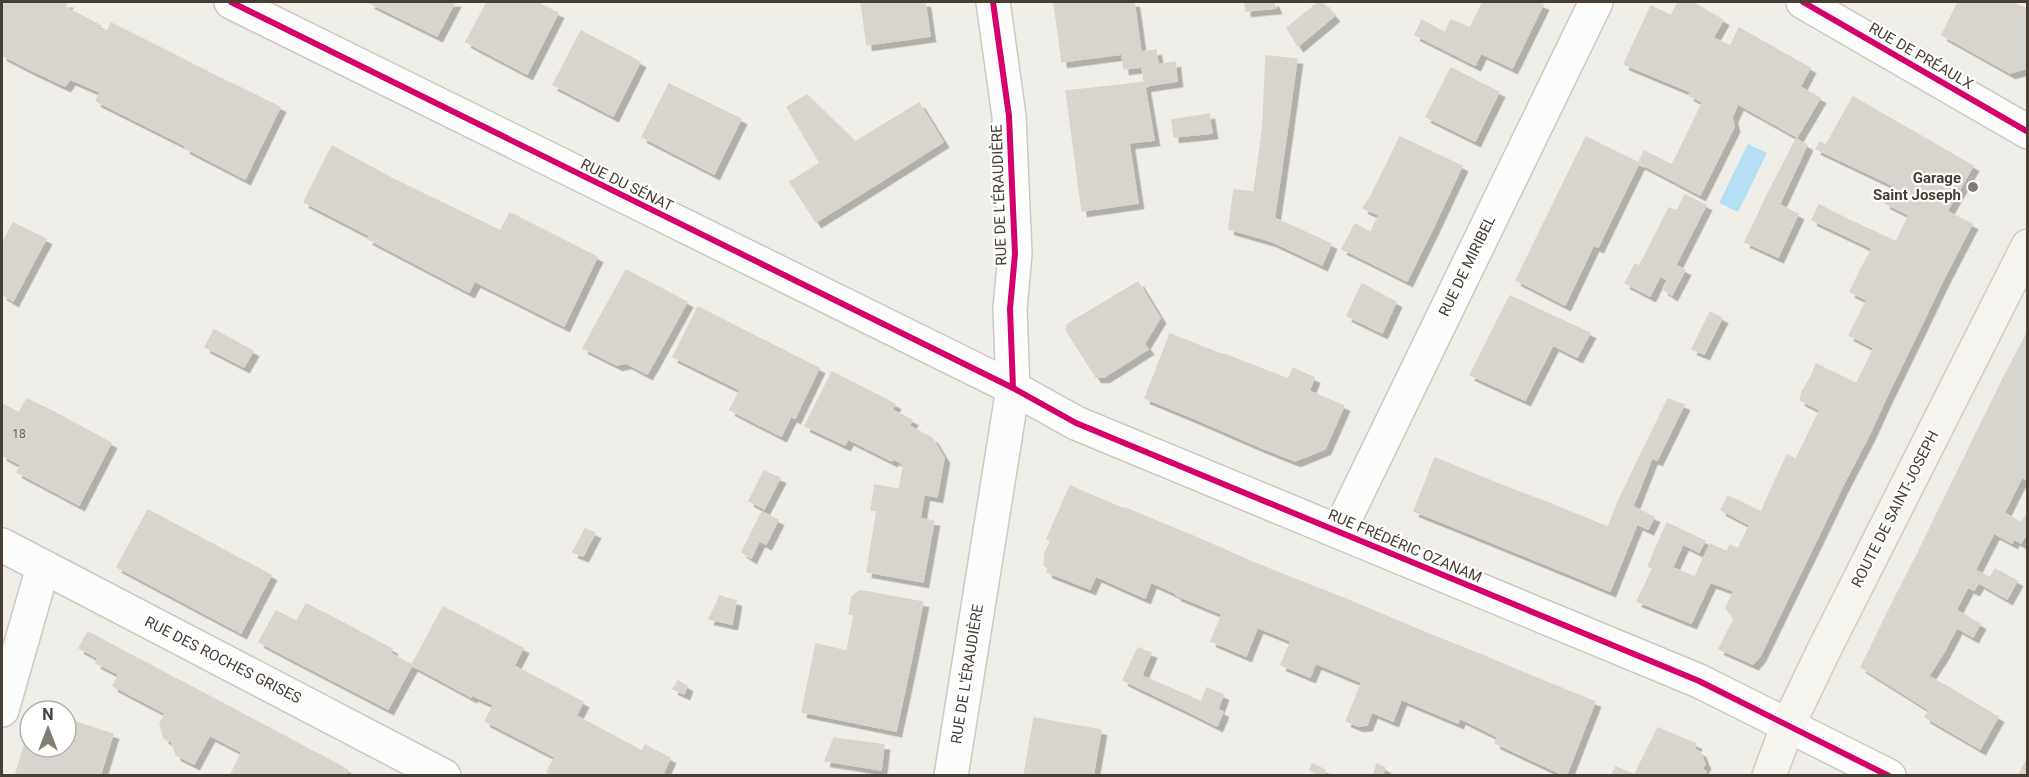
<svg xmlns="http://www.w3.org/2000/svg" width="2029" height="777" viewBox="0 0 2029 777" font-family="Roboto,sans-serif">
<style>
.water{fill:#b4dff2}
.building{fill:#d8d5cf;stroke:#d9d5ce;stroke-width:1.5;filter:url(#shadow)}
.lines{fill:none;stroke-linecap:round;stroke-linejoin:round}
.street-casing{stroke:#ccc9c3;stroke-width:36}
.secondary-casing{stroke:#d2ccc0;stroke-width:36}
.street{stroke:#fdfcfc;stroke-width:33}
.secondary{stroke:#f6f4ee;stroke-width:33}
.cycleway-casing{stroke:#fff;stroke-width:10}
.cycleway{stroke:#d6006c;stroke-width:6}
.poi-dot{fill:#827c73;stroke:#fff;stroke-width:2}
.labels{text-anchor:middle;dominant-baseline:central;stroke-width:4.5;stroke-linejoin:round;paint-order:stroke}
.number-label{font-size:12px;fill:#6d655c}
.street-label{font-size:15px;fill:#473e34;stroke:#fff}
.poi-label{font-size:15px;font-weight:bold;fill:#473e34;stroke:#fff;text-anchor:end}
</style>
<defs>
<filter id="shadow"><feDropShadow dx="5.5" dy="5.5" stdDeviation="0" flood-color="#0004"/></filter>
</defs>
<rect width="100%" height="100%" fill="#f0eee8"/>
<!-- water -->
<polygon class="water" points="1748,144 1767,153 1738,212 1719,203"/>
<!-- building -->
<g class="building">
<polygon points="2,2 67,3 33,71 2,55"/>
<polygon points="371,2 455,2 437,36 370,3"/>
<polygon points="487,2 536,2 558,13 527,74 466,42"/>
<polygon points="861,2 925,2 930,36 867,45"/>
<polygon points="1062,2 1134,2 1141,52 1156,50 1158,65 1124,69 1122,54 1062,62 1054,3"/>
<polygon points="1245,2 1273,2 1276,8 1246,11"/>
<polygon points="1319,2 1322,2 1334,16 1298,46 1287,28"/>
<polygon points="1483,2 1536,2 1543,5 1512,68 1481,53 1475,65 1415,35 1422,20 1445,33 1451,20 1470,28"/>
<polygon points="1678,2 1692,2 1723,20 1713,38 1731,46 1702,102 1689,95 1691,92 1624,64 1651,6 1671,16"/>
<polygon points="1958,2 2011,2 2028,10 2028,68 2010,73 1942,35"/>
<polygon points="65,7 101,26 99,29 107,32 111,23 153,44 123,97 103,87 100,92 70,79 65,86 33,71"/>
<polygon points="1739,28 1810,68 1800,87 1820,98 1797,137 1738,104 1732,117 1734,127 1716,163 1682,145"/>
<polygon points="581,31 640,62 613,116 553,85"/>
<polygon points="153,44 220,78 186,146 116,111"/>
<polygon points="1266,56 1297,59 1288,124 1263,126"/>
<polygon points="1175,62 1177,81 1145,86 1142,67"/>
<polygon points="1451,68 1499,92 1475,141 1426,117"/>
<polygon points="220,78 280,107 245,179 185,148"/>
<polygon points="1144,82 1154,140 1129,143 1122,85"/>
<polygon points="669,84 741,119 714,174 642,137"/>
<polygon points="1122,85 1129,143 1074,150 1066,91"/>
<polygon points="103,87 123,97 116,111 96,101"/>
<polygon points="807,95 855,142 880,182 816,222 790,182 820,163 787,107"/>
<polygon points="1853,97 1973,166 1947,211 1816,149 1820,142 1826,145"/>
<polygon points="919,103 943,142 880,182 855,142"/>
<polygon points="1209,114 1212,133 1174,137 1172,120"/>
<polygon points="1288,124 1271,241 1229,229 1234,190 1254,192 1263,126"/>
<polygon points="1400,137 1462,166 1433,228 1370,198"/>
<polygon points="1586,137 1639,163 1598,247 1545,221"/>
<polygon points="1796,139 1807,145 1779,205 1766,198"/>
<polygon points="1129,143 1138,203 1082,211 1074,150"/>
<polygon points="1682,145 1716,163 1700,195 1666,177"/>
<polygon points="332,146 397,181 370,236 304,202"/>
<polygon points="1644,151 1672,165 1666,177 1639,163"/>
<polygon points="397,181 501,231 469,292 368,239"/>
<polygon points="1894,185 1972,224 1942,282 1865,245 1873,231 1896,242 1909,215 1885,203"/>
<polygon points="1685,195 1706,205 1668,280 1639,267 1669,208 1677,211"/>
<polygon points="1370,198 1433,228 1407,281 1359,257 1379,215 1363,208"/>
<polygon points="1766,198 1798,214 1778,257 1745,242"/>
<polygon points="1819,205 1851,221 1844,235 1812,220"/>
<polygon points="510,213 597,257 564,326 474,281"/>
<polygon points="1274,218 1331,244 1322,265 1271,241"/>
<polygon points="1545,221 1594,244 1565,305 1516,280"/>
<polygon points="1851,221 1873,231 1865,245 1844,235"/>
<polygon points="13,223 46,239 13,301 2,294 2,244"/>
<polygon points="1355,224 1370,232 1359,257 1342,249"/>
<polygon points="1872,249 1942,282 1921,326 1867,300 1878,277 1861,269"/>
<polygon points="1635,264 1660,276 1650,296 1625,283"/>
<polygon points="1675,265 1685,270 1672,295 1663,289"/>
<polygon points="1861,269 1878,277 1867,300 1850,292"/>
<polygon points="626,270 687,302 654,362 632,351 626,363 617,365 583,348"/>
<polygon points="1138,282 1160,318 1144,344 1148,349 1104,377 1096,377 1066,330 1068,324"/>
<polygon points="1362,284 1396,302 1382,333 1347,316"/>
<polygon points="1510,296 1590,333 1577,357 1553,345 1525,400 1470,375"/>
<polygon points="1867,300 1921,326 1886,398 1857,383 1874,348 1849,335"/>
<polygon points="698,307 765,341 740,390 673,357"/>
<polygon points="1710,312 1722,318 1704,354 1692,349"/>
<polygon points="214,330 253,351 244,367 205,347"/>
<polygon points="2028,331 2028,392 2003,379"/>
<polygon points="1170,334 1223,355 1198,420 1145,398"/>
<polygon points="765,341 819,368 795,418 740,390"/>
<polygon points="632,351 654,362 647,374 626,363"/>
<polygon points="1224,354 1288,379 1260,447 1198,420"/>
<polygon points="1816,364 1886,398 1869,435 1800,400 1802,392 1816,399 1824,381 1812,375"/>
<polygon points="1293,368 1314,378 1309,391 1344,406 1325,449 1295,461 1260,447"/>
<polygon points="832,372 895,404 892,410 912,420 892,461 848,439 845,445 805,426"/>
<polygon points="1812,375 1824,381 1816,399 1802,392"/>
<polygon points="2003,379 2028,392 2028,463 1976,434"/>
<polygon points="740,390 791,416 781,436 730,410"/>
<polygon points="27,399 50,410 21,465 2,455 2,404 19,413"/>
<polygon points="1668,399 1684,405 1657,460 1641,454"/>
<polygon points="50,410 111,443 79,505 17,472"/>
<polygon points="1820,410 1869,435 1844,483 1796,459"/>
<polygon points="909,426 932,438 944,458 937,497 899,490 904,465 893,458"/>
<polygon points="1976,434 2028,463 2028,480 2022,477 2004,513 2021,523 2028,513 2028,537 1948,491"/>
<polygon points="1641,454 1652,458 1633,506 1619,500"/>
<polygon points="1787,455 1844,483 1817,539 1761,512"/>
<polygon points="1435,458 1496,483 1476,536 1414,511"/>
<polygon points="764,471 780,478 764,509 749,501"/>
<polygon points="1496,483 1551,504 1530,558 1476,536"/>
<polygon points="875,485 924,494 920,519 871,510"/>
<polygon points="1070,486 1119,507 1102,547 1107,549 1090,589 1047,572 1048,568 1044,565 1045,553 1051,541 1047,539"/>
<polygon points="1948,491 2025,536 2021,543 2014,539 2012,543 1994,533 1975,570 1990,578 1995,569 2017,581 2007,599 1920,549"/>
<polygon points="1728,496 1817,539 1794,586 1727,552 1730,545 1738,549 1750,525 1721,510"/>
<polygon points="1619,500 1654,517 1648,529 1637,524 1610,591 1586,581"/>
<polygon points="1551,504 1607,527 1586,581 1530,558"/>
<polygon points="1119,507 1125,509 1107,549 1102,547"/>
<polygon points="1125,508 1200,539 1177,594 1151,582 1145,598 1096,576"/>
<polygon points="148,510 271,575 241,633 117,567"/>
<polygon points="877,511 934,521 923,582 867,572"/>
<polygon points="762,512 778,520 766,544 750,536"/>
<polygon points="1667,523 1688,533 1654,608 1637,601 1653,568 1648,566"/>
<polygon points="585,529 595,533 583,556 573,552"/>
<polygon points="1688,533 1705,541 1699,552 1683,544"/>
<polygon points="750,536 759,541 751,558 742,552"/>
<polygon points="1200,539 1245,559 1226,602 1209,596 1205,607 1176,595"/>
<polygon points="1710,544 1725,551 1691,623 1654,608 1673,568 1695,577"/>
<polygon points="1920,549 1979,582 1974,590 1968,587 1956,610 1980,624 1973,637 1897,594"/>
<polygon points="1725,551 1748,562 1734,591 1710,582"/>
<polygon points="1245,559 1279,573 1246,656 1211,641"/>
<polygon points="1748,562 1794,586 1760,656 1753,664 1719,649 1734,619 1726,608"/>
<polygon points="1279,573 1343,598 1310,677 1281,665 1291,641 1257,627"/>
<polygon points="859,591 868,592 862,617 849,614 852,597"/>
<polygon points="868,592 923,602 910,666 847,651 854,615 862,617"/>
<polygon points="1897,594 1957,627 1944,652 1884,620"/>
<polygon points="720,596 736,601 732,624 709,619"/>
<polygon points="1209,596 1226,602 1222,614 1205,607"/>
<polygon points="1343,598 1388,617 1366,671 1320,652"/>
<polygon points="306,604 330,616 305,666 280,653"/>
<polygon points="443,607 523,648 494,705 472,695 471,697 412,665"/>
<polygon points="276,611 296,621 280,653 259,642"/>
<polygon points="330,616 392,649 390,653 412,665 388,709 305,666"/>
<polygon points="1388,617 1426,633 1393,721 1353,704"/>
<polygon points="1884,620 1944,652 1928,677 1872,645"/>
<polygon points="88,632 129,654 118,674 96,663 98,658 79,648"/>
<polygon points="1426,633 1484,656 1463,709 1407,686"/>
<polygon points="816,644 910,666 896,731 802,712"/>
<polygon points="1872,645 1946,686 1929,710 1861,667"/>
<polygon points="1138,648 1151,653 1137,687 1123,680"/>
<polygon points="1320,652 1366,671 1361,682 1315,663"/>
<polygon points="129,654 226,705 194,764 176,755 172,742 164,738 160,724 165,713 113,686"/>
<polygon points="1484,656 1527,674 1505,723 1464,707"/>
<polygon points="514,666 583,702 555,757 485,721"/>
<polygon points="1527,674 1595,702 1566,776 1495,743"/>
<polygon points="1142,676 1188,696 1183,709 1137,687"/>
<polygon points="678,681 687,686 684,694 673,689"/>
<polygon points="1407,686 1463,709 1458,723 1401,699"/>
<polygon points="1946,686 1998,717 1980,749 1925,717"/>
<polygon points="1207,688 1223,695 1218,709 1201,702"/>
<polygon points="1188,696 1223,712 1217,726 1183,709"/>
<polygon points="1353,704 1372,712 1367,725 1358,726 1346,721"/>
<polygon points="226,705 348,770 345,776 230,776 242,752 209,735"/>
<polygon points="1464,707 1505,723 1498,737 1459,718"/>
<polygon points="576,716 642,751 630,776 554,776 547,772"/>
<polygon points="1034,718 1101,730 1093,776 1024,776"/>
<polygon points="66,719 113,734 100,776 15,776 30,728 30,747 66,747"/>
<polygon points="1658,728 1696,744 1694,749 1700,752 1705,764 1702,769 1706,772 1704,776 1634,776"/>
<polygon points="834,738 884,745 881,770 825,761"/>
<polygon points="645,745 670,758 662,776 630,776"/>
<polygon points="2028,758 2028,776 2018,776"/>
<polygon points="1312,764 1325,770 1323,776 1310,770"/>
<polygon points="1377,764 1385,768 1382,776 1373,776"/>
<polygon points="1616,767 1635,775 1611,776"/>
</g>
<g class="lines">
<!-- street casing -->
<g class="street-casing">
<g id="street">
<polyline points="231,2 1013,388 1076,423 1699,681 1889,776"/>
<polyline points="1803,2 2028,132"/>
<polyline points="1339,531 1596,2"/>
<polyline points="2,545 444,776"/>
<polyline points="2,710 43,567"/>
<polyline points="951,776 1013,388 1010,309 1015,254 1009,116 993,2"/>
</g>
</g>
<!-- secondary casing -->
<g class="secondary-casing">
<polyline id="secondary" points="1769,776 1788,725 1823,652 2028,246"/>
</g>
<!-- street -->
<use href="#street" class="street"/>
<!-- secondary -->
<use href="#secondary" class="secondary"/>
<!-- cycleway casing -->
<g class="cycleway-casing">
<g id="cycleway">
<polyline points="231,2 1013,388 1076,423 1699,681 1889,776"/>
<polyline points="993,2 1009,116 1015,254 1010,309 1013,388"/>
<polyline points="1803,2 2028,132"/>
</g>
</g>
<!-- cycleway -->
<use href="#cycleway" class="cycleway"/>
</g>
<!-- markers -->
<circle class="poi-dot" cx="1973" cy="187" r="6"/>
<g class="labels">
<!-- number labels -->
<g class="number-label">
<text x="19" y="434">18</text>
</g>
<!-- street labels -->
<g class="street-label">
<text transform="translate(1921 56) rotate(30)">RUE DE PRÉAULX</text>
<text transform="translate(627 185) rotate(26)">RUE DU SÉNAT</text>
<text transform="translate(999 195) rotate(-92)">RUE DE L'ÉRAUDIÈRE</text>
<text transform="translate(1467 266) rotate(-64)">RUE DE MIRIBEL</text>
<text transform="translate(1895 509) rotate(-63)">ROUTE DE SAINT-JOSEPH</text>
<text transform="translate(1405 546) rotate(23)">RUE FRÉDÉRIC OZANAM</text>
<text transform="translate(223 660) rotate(27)">RUE DES ROCHES GRISES</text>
<text transform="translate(967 674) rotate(-81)">RUE DE L'ÉRAUDIÈRE</text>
</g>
<!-- poi labels -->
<g class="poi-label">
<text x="1961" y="178">Garage<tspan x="1961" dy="17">Saint Joseph</tspan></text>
</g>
</g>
<!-- border -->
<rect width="2029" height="777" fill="none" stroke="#473e34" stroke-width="6"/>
<!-- north arrow -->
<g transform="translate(48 729)"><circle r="28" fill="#ffffff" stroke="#b5b2ae" stroke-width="1.5"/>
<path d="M0-4.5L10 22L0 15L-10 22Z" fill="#827c73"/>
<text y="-9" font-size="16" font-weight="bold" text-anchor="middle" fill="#473e34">N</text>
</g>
</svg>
